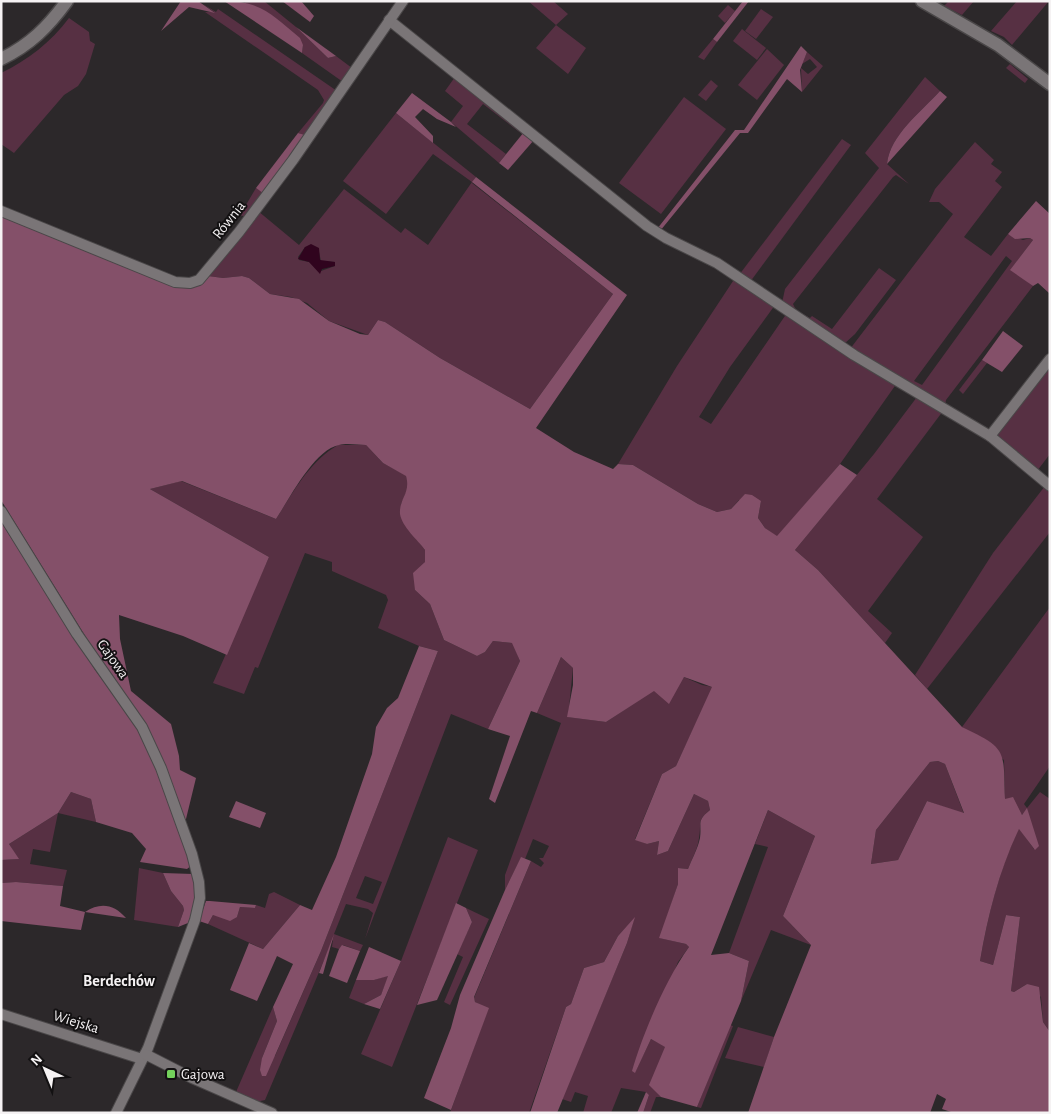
<svg xmlns="http://www.w3.org/2000/svg" width="1051" height="1114" viewBox="0 0 1051 1114" font-family="'Alegreya Sans',sans-serif">
<style>
.green{fill:#573043;fill-rule:evenodd}
.forest{fill:#845069;fill-rule:evenodd}
.water{fill:#30041e}
.lines{fill:none;stroke-linecap:round;stroke-linejoin:round}
.minor-casing{stroke:#4a4748;stroke-width:12}
.tertiary-casing{stroke:#4a4748;stroke-width:15}
.minor{stroke:#7a7577;stroke-width:10}
.tertiary{stroke:#7a7577;stroke-width:12}
.poi-dot{fill:#74d25c;stroke:#131112;stroke-width:2}
.labels{text-anchor:middle;dominant-baseline:central;stroke-width:4;stroke-linejoin:round;paint-order:stroke}
.street-label{font-size:15px;fill:#f5f2f3;stroke:#131112}
.poi-label{font-size:15px;fill:#f5f2f3;stroke:#131112;text-anchor:start}
.neighbourhood-label{font-size:16px;font-weight:bold;fill:#f5f2f3;stroke:#131112}
</style>
<rect width="100%" height="100%" fill="#2c282a"/>
<!-- green -->
<g class="green">
<polygon points="243,1 264,1 296,27 328,58 336,56 352,68 343,82 302,53 303,45"/>
<polygon points="528,1 553,1 568,14 556,25 586,48 568,74 536,48 556,25"/>
<polygon points="949,1 974,1 962,15 944,6"/>
<polygon points="1017,1 1049,1 1012,45 1004,37 991,31"/>
<polygon points="203,4 216,12 218,9 337,91 305,135 298,133 323,103 324,100 318,90 205,12 214,12"/>
<polygon points="728,5 735,11 725,23 718,16"/>
<polygon points="761,9 773,17 756,39 745,31"/>
<path d="M69 18 89 32 90 41 95 44 86 74 78 86 64 95 14 153 1 144V73C28 60 51 42 69 18Z"/>
<polygon points="742,29 766,48 757,60 733,41"/>
<polygon points="713,39 717,42 704,60 698,57"/>
<polygon points="767,49 784,65 757,100 738,85"/>
<polygon points="807,52 823,66 802,92 801,68 808,74 817,67 810,59 802,64"/>
<polygon points="1010,64 1028,79 1025,83 1006,68"/>
<polygon points="455,77 524,132 522,134 483,104 467,124 506,154 499,163 451,122 463,106 445,91"/>
<path d="M925 77 940 91C921 112 890 135 887 164L909 184 896 175 893 177 793 304 796 310 810 318 812 316 832 329 879 268 896 280 855 334 844 344 782 303 785 289 879 168 865 153Z"/>
<polygon points="711,80 718,86 706,101 698,95"/>
<polygon points="684,97 726,129 661,214 619,183"/>
<path d="M396 113 476 177 472 183 613 294 530 409 440 358 385 322 378 320 368 335 329 321 307 303 291 297 270 294 249 278 242 276 223 278 208 276 258 211 299 245 344 189 401 233 405 228 428 245 472 182 433 154 386 214 343 181ZM305 247 319 252 321 261 335 262V266L321 271 309 262 299 260 298 257Z"/>
<polygon points="842,139 851,145 750,282 739,275"/>
<path d="M975 142 994 160 991 164 1002 172 995 181 1002 187 964 237 991 256 1008 234 1023 240 1030 238 1033 240 1011 269 1033 286 946 400 945 405 850 349 953 214 939 202H929L935 189ZM1006 256 1012 261 922 385 914 381Z"/>
<polygon points="256,188 264,194 246,217 240,215"/>
<polygon points="735,278 775,305 730,367 699,417 711,424 787,313 897,383 840,464 777,537 765,528 758,518 761,501 739,500 731,509 717,512 698,504 633,465 618,464 677,366"/>
<polygon points="982,360 987,363 963,394 959,390"/>
<polygon points="1050,364 1050,454 1037,471 998,437 998,434"/>
<polygon points="917,397 943,411 877,499 923,537 868,611 892,633 885,643 818,570 795,550 874,454"/>
<path d="M338 445H366L383 463 406 475 409 486 401 504 416 538 425 550V562L415 590 430 604 444 640 477 656 485 652 493 641 513 643 520 661 488 729 451 714 365 939 373 913 368 909 346 904 334 934 363 945 360 951 343 945 339 949 332 947 333 939 265 1100 256 1102 236 1092 273 1007 277 1021 262 1058 275 1056 321 951 438 651 419 646 378 628 388 600 386 595 332 571V562L305 553 258 668 255 667 244 694 213 683 269 557 150 489 181 481 276 519C294 491 309 462 338 445ZM365 876 382 882 373 904 356 898Z"/>
<polygon points="1045,486 1050,489 1050,532 927,689 915,675 993,553"/>
<path d="M1050 607V766L1024 804 1027 808 1040 792 1050 799V1032L1043 1022 1041 997 1027 984 1014 992 1011 991 1020 917 1006 915 993 965 980 961C988 915 999 870 1019 828L1034 849 1027 809 1022 815 1005 800 1004 760 962 727Z"/>
<path d="M561 657 573 668 568 717 606 722 654 690 684 677 702 685 713 687 676 766 662 774 635 839 647 844 659 841 657 855 668 851 694 794 708 801 710 810C696 821 702 823 699 838 698 848 692 859 688 869L678 868V884L660 938 686 944 689 947 678 962 635 1072 651 1039 666 1047 650 1085 661 1097H656L650 1113H643L649 1095 646 1092 621 1088 611 1113H583L588 1096 575 1092 571 1102 562 1099 627 943 634 919 618 936 604 962 584 968 571 1004 566 1007 529 1113H450L488 1009 475 1002 474 998 531 861 541 867 544 863 539 858H543L549 846 533 839 525 859 521 858 505 890V875L561 723 537 713Z"/>
<polygon points="938,761 945,764 964,814 927,801 898,860 871,864 876,830 930,762"/>
<polygon points="71,792 91,799 96,822 58,813 50,852 33,849 30,864 67,870 63,886 16,882 1,883 1,860 18,859 9,844 58,813"/>
<polygon points="768,810 815,836 783,916 811,945 771,930 741,1001 749,961 729,953 768,847 755,844"/>
<polygon points="448,837 478,850 392,1067 361,1054 401,961"/>
<polygon points="139,868 163,873 171,891 183,906 184,910 178,927 134,920"/>
<polygon points="274,892 300,905 263,949 208,924 213,915 237,917 240,907 255,908 256,905 265,908 269,894"/>
<polygon points="466,908 489,919 450,1005 444,1002 463,957 457,954 472,922"/>
<polygon points="389,975 381,995 364,1004 349,998 356,980 374,980"/>
<polygon points="730,1025 733,1026 701,1108 697,1107"/>
<polygon points="738,1027 774,1037 764,1067 725,1058"/>
</g>
<!-- forest -->
<g class="forest">
<polygon points="181,1 198,1 215,13 189,7 161,31"/>
<path d="M224 1C262 1 273 16 300 38L303 45 302 53Z"/>
<polygon points="282,1 301,1 314,16 310,22"/>
<polygon points="743,1 749,1 717,42 713,39"/>
<polygon points="296,27 336,56 328,58"/>
<polygon points="801,46 807,52 800,70 802,92 787,79 748,133 740,133 660,231 657,229 735,130 744,130"/>
<path d="M940 91 947 97 887 164C890 135 921 112 940 91Z"/>
<polygon points="412,93 451,122 456,127 437,119 423,109 415,117 433,136 433,143 396,113"/>
<polygon points="524,132 534,140 508,170 499,163"/>
<polygon points="298,133 305,135 264,194 256,188"/>
<path d="M476 177 627 295 536 428 574 452 613 469 618 464 633 465 698 504 717 512 731 509 745 494 752 495 761 501 758 518 765 528 777 536 840 464 857 475 795 550 818 570 962 727C1009 749 1003 751 1005 799L1013 797 1022 815 1027 808 1039 846 1035 850 1019 829C999 871 988 915 980 961L993 965 1006 915 1020 917 1011 991 1014 992 1027 984 1039 987 1043 1022 1050 1032V1113H954L942 1109 946 1099 937 1094 930 1113H748L774 1037 811 945 783 916 815 836 768 810 711 955 729 953 749 961 741 1001 697 1107 661 1097 649 1085 665 1047 651 1039 635 1073 632 1071C643 1033 666 979 689 947L686 944 659 938 678 884V868L688 869C692 859 698 848 700 838 702 823 696 821 710 810L708 801 694 794 668 851 657 855 659 841 647 844 635 840 662 774 676 766 712 687 684 677 669 704 654 691 606 722 567 717 573 685V668L561 657 537 713 531 711 495 803 489 799 510 736 488 729 520 661 512 643 493 641 485 652 477 656 444 640 430 604 415 590 413 573 425 562V550C418 540 402 527 400 514 399 498 411 493 406 476L383 463 366 445C358 445 347 443 339 445 314 450 290 498 276 519L182 481 150 489 269 557 227 655 183 636 119 615 120 639 131 691 171 724 179 756 180 770 196 778 186 819 183 820 164 763 1 500V214L168 282 208 276 223 278 242 276 249 278 270 294 299 299 329 321 360 334 368 335 378 320 385 322 440 358 530 409 613 294 472 182ZM938 761 945 764 964 813 927 801 898 860 871 864 876 830 930 762Z"/>
<polygon points="1036,201 1050,214 1049,293 1038,283 1033,286 1010,270 1033,240 1030,238 1015,239 1008,234"/>
<polygon points="1003,331 1023,346 1002,372 982,360"/>
<polygon points="1,522 95,670 136,725 149,749 191,861 192,865 187,869 140,862 146,849 132,833 96,822 91,799 71,792 58,813 9,844 19,859 1,860"/>
<polygon points="419,646 438,651 321,951 266,1076 262,1076 260,1070 262,1058 277,1021 273,1007 293,964 277,956 257,1001 230,990 249,943 263,949 300,905 312,910 336,857 372,754 376,727 387,708 398,698"/>
<polygon points="236,801 266,813 260,828 229,817"/>
<polygon points="521,857 531,861 474,997 475,1002 489,1008 451,1110 424,1098 451,1028 460,995 505,890"/>
<path d="M163 873 193 874C197 891 195 906 188 923L178 927 184 910 183 906 171 891Z"/>
<path d="M16 882 63 886 60 906 85 912C100 902 114 904 126 918L85 912 81 930 1 921V883Z"/>
<polygon points="206,901 210,901 256,905 255,908 240,907 237,917 230,921 213,915 208,924 199,921"/>
<polygon points="456,903 466,908 472,922 437,1000 417,1005"/>
<polygon points="635,917 627,943 557,1113 530,1113 566,1007 571,1004 584,968 604,962 618,936"/>
<polygon points="334,934 323,974 319,973"/>
<polygon points="342,945 360,951 347,983 329,976 339,949"/>
<polygon points="369,947 401,961 380,1009 364,1004 381,995 388,976 374,980 356,980"/>
<polygon points="646,1092 649,1095 643,1113 637,1113"/>
</g>
<!-- water -->
<polygon class="water" points="311,244 319,248 320,260 335,262 335,266 322,269 320,274 309,262 298,259 305,247"/>
<g class="lines">
<!-- minor casing -->
<g class="minor-casing">
<g id="minor">
<polyline points="389,20 647,226 666,238 717,263 854,355 990,436 1050,486"/>
<polyline points="1,211 175,282 190,283 199,280 239,232 293,160 403,1"/>
<polyline points="990,436 1050,359"/>
<polyline points="1,511 77,634 142,727 161,768 192,854 199,882 200,898 195,920 148,1048 116,1113"/>
<polyline points="1,1014 142,1059"/>
<polyline points="145,1054 192,1078 272,1113"/>
</g>
</g>
<!-- tertiary casing -->
<g class="tertiary-casing">
<g id="tertiary">
<polyline points="922,1 998,45 1050,84"/>
<path d="M1 59C30 45 48 27 67 1"/>
</g>
</g>
<!-- minor -->
<use href="#minor" class="minor"/>
<!-- tertiary -->
<use href="#tertiary" class="tertiary"/>
</g>
<!-- markers -->
<rect class="poi-dot" x="166" y="1069" width="10" height="10" rx="2.5"/>
<g class="labels">
<!-- street labels -->
<g class="street-label">
<text transform="translate(229 220) rotate(-52)">Równia</text>
<text transform="translate(113 659) rotate(55)">Gajowa</text>
<text transform="translate(76 1022) rotate(17)">Wiejska</text>
</g>
<!-- poi labels -->
<g class="poi-label">
<text x="181" y="1074">Gajowa</text>
</g>
<!-- neighbourhood labels -->
<g class="neighbourhood-label">
<text x="119" y="981">Berdechów</text>
</g>
</g>
<!-- border -->
<rect width="1051" height="1114" fill="none" stroke="#f5f2f3" stroke-width="5"/>
<!-- north arrow -->
<g transform="translate(45 1069) rotate(316)" stroke="#131112" stroke-width="4" paint-order="stroke">
<path d="M0-4L9 19L0 12L-9 19Z" fill="#f5f2f3"/>
<text y="-8" font-size="14" font-weight="bold" text-anchor="middle" fill="#f5f2f3">N</text>
</g>
</svg>
